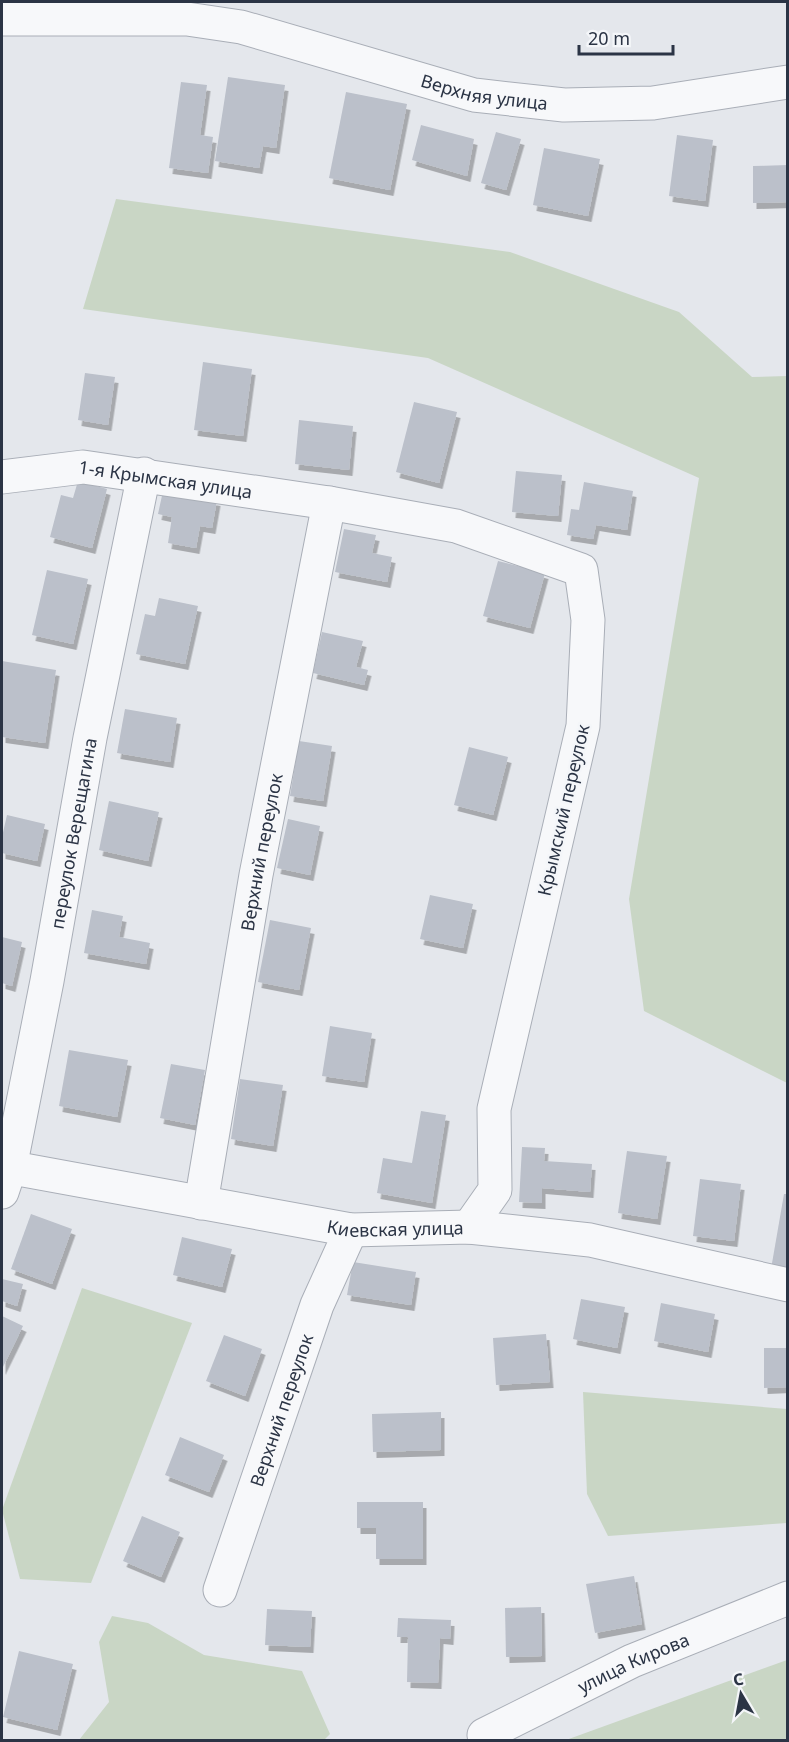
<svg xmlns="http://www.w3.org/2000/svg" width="789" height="1742" viewBox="0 0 789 1742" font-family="'Noto Sans',sans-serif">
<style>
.green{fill:#c9d6c5}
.building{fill:#bbc0ca;filter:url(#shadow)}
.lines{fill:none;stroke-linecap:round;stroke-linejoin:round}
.minor-casing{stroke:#a9aeb7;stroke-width:35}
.minor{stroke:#f7f8fa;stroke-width:33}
.labels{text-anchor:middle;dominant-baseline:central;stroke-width:5;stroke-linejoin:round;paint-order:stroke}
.street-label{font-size:18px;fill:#2b3445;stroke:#f4f6f9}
</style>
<defs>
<filter id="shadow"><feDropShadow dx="3.5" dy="6" stdDeviation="0" flood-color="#0004"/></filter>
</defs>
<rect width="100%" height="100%" fill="#e4e7ec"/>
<!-- green -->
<g class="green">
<polygon points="116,199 510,252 679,312 752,377 787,376 787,1083 644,1011 629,899 699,478 428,358 83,309"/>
<polygon points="82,1288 192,1323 91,1583 20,1579 2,1510"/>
<polygon points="583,1392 787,1409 787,1523 608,1536 587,1494"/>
<polygon points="112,1616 148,1623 204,1655 302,1671 330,1734 324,1740 79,1740 109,1702 99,1642"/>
<polygon points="787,1660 787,1740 566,1740"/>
</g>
<!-- building -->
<g class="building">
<polygon points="228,77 285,85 276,148 263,146 259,168 215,161"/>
<polygon points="181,82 207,85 200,135 213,137 208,173 169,168"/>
<polygon points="346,92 407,104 390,190 329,178"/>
<polygon points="421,125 474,139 467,176 412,160"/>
<polygon points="496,132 521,139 506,190 481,183"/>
<polygon points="677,135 713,140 705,201 669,196"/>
<polygon points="544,148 600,159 588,216 533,205"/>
<polygon points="788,165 788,202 753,203 753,166"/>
<polygon points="203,362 252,369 243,436 194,430"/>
<polygon points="85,373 115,377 108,425 78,420"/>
<polygon points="414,402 457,412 439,483 396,472"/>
<polygon points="299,420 353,426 349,470 295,464"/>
<polygon points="516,471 562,475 558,516 512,512"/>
<polygon points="78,481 107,489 92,548 50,537 61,495 73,498"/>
<polygon points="584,482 633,491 627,530 596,525 593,539 567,535 571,509 579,510"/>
<polygon points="163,491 217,500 212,528 200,526 196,548 168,543 172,517 158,514"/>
<polygon points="344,529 376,535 372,553 392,557 387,582 335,572"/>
<polygon points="498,561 545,573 530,628 483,616"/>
<polygon points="47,570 88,579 73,644 32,635"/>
<polygon points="159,598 198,606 185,664 136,654 145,614 155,616"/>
<polygon points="322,632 363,641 356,667 368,670 364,685 313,673"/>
<polygon points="2,661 56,670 45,743 2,737"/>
<polygon points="125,709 177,718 170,762 117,753"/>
<polygon points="299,741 332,746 323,801 290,796"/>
<polygon points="469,747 508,757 493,815 454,805"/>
<polygon points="109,801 159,812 148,861 99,850"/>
<polygon points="7,815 45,824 37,861 2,853 2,837"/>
<polygon points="288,819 320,826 310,875 277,868"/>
<polygon points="430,895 473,904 463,948 420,939"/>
<polygon points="92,910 123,916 119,937 150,943 146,964 84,953"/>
<polygon points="270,920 311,928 299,990 258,982"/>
<polygon points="2,937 22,942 12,986 2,983"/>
<polygon points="330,1026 372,1033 364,1082 322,1076"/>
<polygon points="69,1050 128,1060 117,1117 59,1106"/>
<polygon points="171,1064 205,1070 195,1125 160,1118"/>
<polygon points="240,1079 283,1085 273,1146 231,1139"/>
<polygon points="421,1111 446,1115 432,1203 377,1193 383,1158 412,1163"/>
<polygon points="522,1147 545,1148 544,1161 592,1164 590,1192 542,1188 542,1203 519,1202"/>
<polygon points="627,1151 667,1156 657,1219 618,1213"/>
<polygon points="700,1179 741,1184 734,1241 693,1236"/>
<polygon points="784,1194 788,1194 788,1272 771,1269"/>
<polygon points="31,1214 72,1229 52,1284 11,1269"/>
<polygon points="182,1237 232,1249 222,1287 173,1275"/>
<polygon points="353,1262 416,1272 411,1305 347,1295"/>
<polygon points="2,1279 23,1284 17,1306 2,1301"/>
<polygon points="581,1299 625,1307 617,1348 573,1339"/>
<polygon points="661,1303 715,1314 708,1352 654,1341"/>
<polygon points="2,1316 23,1326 2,1369"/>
<polygon points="546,1334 550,1382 496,1385 493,1338"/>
<polygon points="224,1335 262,1349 245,1396 206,1381"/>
<polygon points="764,1348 788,1348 788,1387 764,1388"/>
<polygon points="441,1412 441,1450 373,1452 372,1414"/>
<polygon points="180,1437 224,1455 209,1492 165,1475"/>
<polygon points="357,1502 423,1502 423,1559 376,1559 376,1528 357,1528"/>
<polygon points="142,1516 180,1532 161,1577 123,1561"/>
<polygon points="634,1576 642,1624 595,1633 586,1584"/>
<polygon points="541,1607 542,1656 506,1657 505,1608"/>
<polygon points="267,1609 312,1611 310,1647 265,1645"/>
<polygon points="398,1618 451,1620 450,1639 440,1638 438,1683 407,1682 408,1637 397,1637"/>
<polygon points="19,1651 73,1664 57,1730 3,1717"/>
</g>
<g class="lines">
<!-- minor casing -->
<g class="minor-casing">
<g id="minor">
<path id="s1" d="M2 19H187L241 27 474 95 564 105 653 103 788 82"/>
<path id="s2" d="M2 477 83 467 329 503 456 526 581 570 588 620 583 726 494 1109 495 1190 469 1227"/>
<path id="s3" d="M2 1166 351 1230 469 1227 590 1240 788 1285"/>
<path id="s4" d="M2 1192 10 1168 47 981 90 738 144 474"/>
<path id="s5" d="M201 1203 256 875 329 503"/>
<path id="s6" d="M220 1590 317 1305 351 1230"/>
<path id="s7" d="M484 1735 632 1661 788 1598"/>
</g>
</g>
<!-- minor -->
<use href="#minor" class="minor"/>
</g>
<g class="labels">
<!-- street labels -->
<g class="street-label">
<text stroke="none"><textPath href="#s1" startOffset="492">Верхняя улица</textPath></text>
<text stroke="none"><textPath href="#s2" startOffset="165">1-я Крымская улица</textPath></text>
<text transform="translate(563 810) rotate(-77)">Крымский переулок</text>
<text stroke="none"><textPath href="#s4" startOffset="366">переулок Верещагина</textPath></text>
<text stroke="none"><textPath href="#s5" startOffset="356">Верхний переулок</textPath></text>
<text stroke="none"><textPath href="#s3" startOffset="399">Киевская улица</textPath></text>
<text stroke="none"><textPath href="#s6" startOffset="190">Верхний переулок</textPath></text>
<text stroke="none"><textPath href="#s7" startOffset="166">улица Кирова</textPath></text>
</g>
</g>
<!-- border -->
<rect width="789" height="1742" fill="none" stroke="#2b3445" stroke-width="6"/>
<!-- north arrow -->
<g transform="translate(741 1694) rotate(350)" stroke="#f4f6f9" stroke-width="4.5" paint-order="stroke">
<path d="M0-4.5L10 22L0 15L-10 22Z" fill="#2b3445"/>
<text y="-9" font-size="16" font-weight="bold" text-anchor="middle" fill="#2b3445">С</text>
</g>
<!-- scale -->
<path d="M579 45v9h94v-9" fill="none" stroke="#2b3445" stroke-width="3"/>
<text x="588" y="45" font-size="18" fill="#2b3445" stroke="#f4f6f9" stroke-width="4.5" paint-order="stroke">20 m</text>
</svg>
